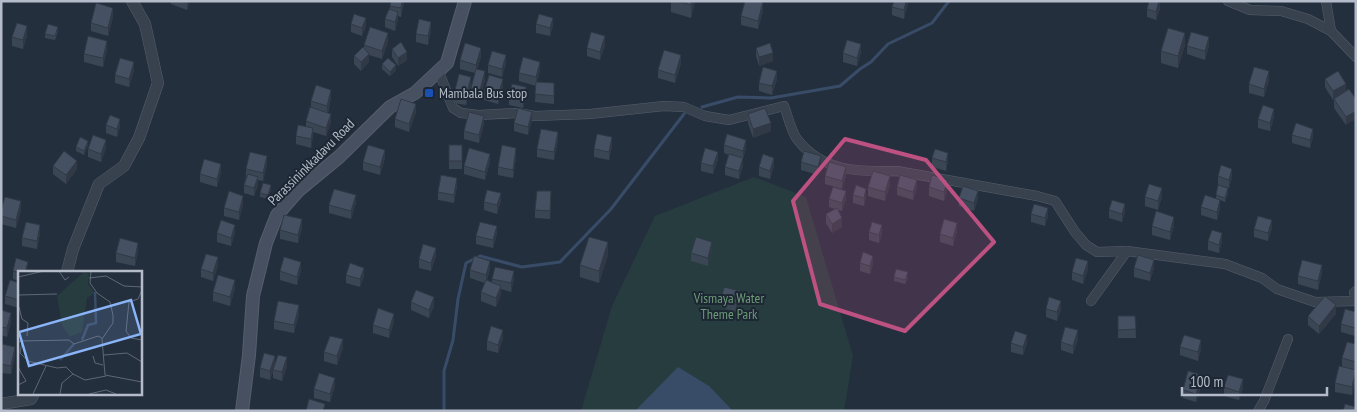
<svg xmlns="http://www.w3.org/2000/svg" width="1357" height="412" viewBox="0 0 1357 412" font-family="'PT Sans Narrow',sans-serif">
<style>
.green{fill:#263c3f}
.water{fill:#394c67}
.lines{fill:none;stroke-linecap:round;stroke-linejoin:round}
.stream{stroke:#394c67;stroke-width:3}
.minor-casing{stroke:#565f6c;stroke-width:10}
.tertiary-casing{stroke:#565f6c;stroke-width:12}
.secondary-casing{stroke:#565f6c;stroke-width:14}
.minor{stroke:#38414e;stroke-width:9}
.tertiary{stroke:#38414e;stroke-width:11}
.secondary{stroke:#465061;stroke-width:12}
.wall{fill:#3b4654}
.shaded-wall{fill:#303945}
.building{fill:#455162;stroke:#303945}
.marked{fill:#bd5182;fill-opacity:0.2;stroke:#bd5182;stroke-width:4;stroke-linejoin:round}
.transit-dot{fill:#1a4fb4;stroke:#1d2633;stroke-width:2}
.labels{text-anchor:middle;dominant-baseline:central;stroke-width:4;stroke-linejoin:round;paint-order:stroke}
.poi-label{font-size:14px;fill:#b4bcc9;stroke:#1d2633;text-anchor:start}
.street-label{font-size:14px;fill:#b4bcc9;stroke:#1d2633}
.park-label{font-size:14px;fill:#6b9a76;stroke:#1d2633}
.inset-river{fill:none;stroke:#394c67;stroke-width:2.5}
.inset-road{fill:none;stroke:#5e6776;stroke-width:1}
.view{fill:#8ab4f8;fill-opacity:0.15;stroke:#8ab4f8;stroke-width:2.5}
.inset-edge{fill:none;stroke:#b4bcc9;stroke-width:2.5}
</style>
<rect width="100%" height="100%" fill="#242f3e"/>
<!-- green -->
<polygon class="green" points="754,177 806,197 853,356 844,411 581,411 612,306 655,216"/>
<!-- water -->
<polygon class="water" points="678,367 709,386 733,411 635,411"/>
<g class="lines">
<!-- stream -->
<g class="stream">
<polyline points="702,107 738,97 771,98 840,86 860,69 871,62 888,44 932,23 949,1"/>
<polyline points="444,411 444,371 453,340 458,299 466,263 480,256 522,267 560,262 611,209 684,114"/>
</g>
<!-- minor casing -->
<g class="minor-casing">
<g id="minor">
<polyline points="1228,1 1250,10 1281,11 1308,19 1331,31 1356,57"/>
<polyline points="1326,1 1331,31"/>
<path d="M439 72 453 108 461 113 479 115 517 113 535 116 590 114 664 106 684 107 705 116 729 120 784 106C788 116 791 131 797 139 822 172 859 172 897 171L1037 196 1055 201 1075 232 1086 245 1097 252 1127 251 1225 264 1262 278 1277 289 1315 302 1356 301"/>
<polyline points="1356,291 1354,293 1356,298"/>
<polyline points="1091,301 1127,251"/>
<polyline points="1258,411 1264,401 1288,339"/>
</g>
</g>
<!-- tertiary casing -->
<g class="tertiary-casing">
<g id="tertiary">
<polyline points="67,272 73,249 99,184 124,166 139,138 158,83 145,24 132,1"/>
<polyline points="1,404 31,399 34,393"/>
</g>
</g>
<!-- secondary casing -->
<g class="secondary-casing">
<polyline id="secondary" points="242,411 249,355 253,296 266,243 277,215 299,190 339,157 390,107 415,93 447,63 465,1"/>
</g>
<!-- minor -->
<use href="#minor" class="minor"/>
<!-- tertiary -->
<use href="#tertiary" class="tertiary"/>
<!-- secondary -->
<use href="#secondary" class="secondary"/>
</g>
<!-- wall -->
<g class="wall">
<polygon points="171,1 190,1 187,10 171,4"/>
<polygon points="404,1 401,17 398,16 398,20 395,31 385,27 385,19 390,9 390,6"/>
<polygon points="671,1 695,1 691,18 671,12"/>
<polygon points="908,1 904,19 892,15 892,7"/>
<polygon points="1147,9 1160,9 1156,20 1147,17"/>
<polygon points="763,11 758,29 741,25 741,16"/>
<polygon points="113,17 108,36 91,31 91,23"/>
<polygon points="351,24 366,26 362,36 351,32"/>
<polygon points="536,24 553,26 550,36 536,33"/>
<polygon points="431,30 428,45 416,42 416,34"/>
<polygon points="58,31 55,40 45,38 45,34"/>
<polygon points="27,35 23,49 12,46 12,37"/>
<polygon points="388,42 382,59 369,55 369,62 361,71 354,64 354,56 364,49 364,45"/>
<polygon points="605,45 600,60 587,56 587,48"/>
<polygon points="1185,45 1178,68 1161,63 1161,51"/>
<polygon points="1209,45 1205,60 1187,54 1187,46"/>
<polygon points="756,48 773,61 759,66 756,56"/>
<polygon points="107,49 103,67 84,62 84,54"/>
<polygon points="392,49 407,60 398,66 392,57"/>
<polygon points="861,52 857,66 843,62 843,53"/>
<polygon points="481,57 477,69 485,80 480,98 471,96 471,88 475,73 460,69 460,60"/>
<polygon points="681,63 675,83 658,78 658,70"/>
<polygon points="382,64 396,70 390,76 382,69"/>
<polygon points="506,64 502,77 488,73 488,65"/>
<polygon points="134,70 129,87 115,83 115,75"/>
<polygon points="540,70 537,82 554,91 554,104 535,102 536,86 519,81 519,73"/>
<polygon points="777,79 772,95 759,91 759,83"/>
<polygon points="1325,79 1346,92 1349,89 1346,125 1334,108 1334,99 1345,92 1333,100 1325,87"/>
<polygon points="1269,80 1264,97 1249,93 1249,84"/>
<polygon points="471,85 466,105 454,103 454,94"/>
<polygon points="503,87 498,104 484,100 484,92"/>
<polygon points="526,95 523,108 509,105 509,97"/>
<polygon points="331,98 328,113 331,122 326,136 313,132 313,136 311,148 296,144 296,136 306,126 306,121 311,107 311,101"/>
<polygon points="416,112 409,132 395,127 395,119"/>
<polygon points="748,114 771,131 753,138 748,123"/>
<polygon points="1274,117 1270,131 1258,128 1258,119"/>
<polygon points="532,120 528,135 514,131 514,123"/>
<polygon points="484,124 479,143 464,139 464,131"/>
<polygon points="106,125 120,127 117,137 106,133"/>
<polygon points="1292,135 1313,137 1310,148 1292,143"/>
<polygon points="558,140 554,160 537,157 537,149"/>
<polygon points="88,145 84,155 76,151 76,147"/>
<rect x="449" y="145" width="13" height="24"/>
<polygon points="724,145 746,148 743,159 743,166 739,179 725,175 725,167 729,155 724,153"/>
<polygon points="612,146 609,160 594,157 594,149"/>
<polygon points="106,148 101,162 88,157 88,149"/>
<polygon points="516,156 513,178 498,175 498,167"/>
<polygon points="385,158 380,175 363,170 363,162"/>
<polygon points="932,158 948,161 946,171 932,167"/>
<polygon points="718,160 713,174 701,171 701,163"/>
<polygon points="490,162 485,180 464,174 464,166"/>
<polygon points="801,162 821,164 818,175 801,170"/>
<polygon points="267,164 263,181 258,180 258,185 254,196 244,193 244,185 246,177 246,169"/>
<polygon points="53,166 77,169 66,184 53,174"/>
<polygon points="774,166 770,179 759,176 759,167"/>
<polygon points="221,172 217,187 200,182 200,174"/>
<polygon points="825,176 846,176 842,189 825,184"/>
<polygon points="1218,176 1232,177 1229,188 1218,185"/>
<polygon points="890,184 885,201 868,196 868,187"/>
<polygon points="457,186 454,203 438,200 438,192"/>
<polygon points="897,187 917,188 913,200 897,195"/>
<polygon points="929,187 948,188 944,201 929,196"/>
<polygon points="271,189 268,199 260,197 260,193"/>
<polygon points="1228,193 1225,202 1220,200 1220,208 1217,220 1201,215 1201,207 1216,198 1216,195"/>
<polygon points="853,195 866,197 864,206 853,203"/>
<polygon points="1145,197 1162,197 1158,210 1145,206"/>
<polygon points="959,198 978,199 974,211 959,206"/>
<polygon points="829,199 846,199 842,211 838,210 842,227 832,233 826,223 826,214 835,209 829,207"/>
<polygon points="551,200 550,219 535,218 535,210"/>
<polygon points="501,201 497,214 484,210 484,202"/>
<polygon points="356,203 351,219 329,213 329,205"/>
<polygon points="243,204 239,220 224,216 224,208"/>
<polygon points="21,210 16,228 1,224 1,211"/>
<polygon points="1109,210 1125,212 1122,222 1109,218"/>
<polygon points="1031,214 1048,216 1045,226 1031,222"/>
<polygon points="1174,225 1170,240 1152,235 1152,226"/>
<polygon points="302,228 298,243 280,239 280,230"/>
<polygon points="1272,228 1268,241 1254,237 1254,229"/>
<polygon points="957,231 953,246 940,242 940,234"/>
<polygon points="869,232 882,234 879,243 869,240"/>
<polygon points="40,233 37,249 22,246 22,238"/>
<polygon points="217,233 235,233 231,246 217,242"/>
<polygon points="497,234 493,248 476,244 476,236"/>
<polygon points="1208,241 1222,241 1219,253 1208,250"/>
<polygon points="138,251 135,266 116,262 116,253"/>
<polygon points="712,251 708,266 691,261 691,253"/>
<polygon points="608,255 599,283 580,277 580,265"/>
<polygon points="436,256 431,271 419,268 419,259"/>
<polygon points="860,263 873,264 870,274 860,271"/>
<polygon points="218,266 213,281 201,277 201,269"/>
<polygon points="1134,268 1154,268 1150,281 1134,277"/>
<polygon points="490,269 487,280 492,282 492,279 514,279 511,292 501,289 501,294 496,307 481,301 481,292 485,283 470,278 470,270"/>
<polygon points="1088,269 1083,284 1072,280 1072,272"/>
<polygon points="28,270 27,272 19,272 19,281 13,279 13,271"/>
<polygon points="301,270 297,285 280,280 280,271"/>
<polygon points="1322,273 1318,290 1298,284 1298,276"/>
<polygon points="346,275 364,276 360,287 346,283"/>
<polygon points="894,277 908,277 905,284 894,281"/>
<polygon points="19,283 19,308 5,304 5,296"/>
<polygon points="235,288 230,306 213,301 213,292"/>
<polygon points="721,299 740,300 736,312 721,307"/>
<polygon points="411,302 434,306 429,318 411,310"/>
<polygon points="1046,309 1061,309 1057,321 1046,317"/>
<polygon points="1,310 11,321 7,337 1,335"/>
<polygon points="1356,312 1355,336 1341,332 1341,324"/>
<polygon points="299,314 294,333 274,329 274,321"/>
<polygon points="1336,314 1319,334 1308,325 1308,316"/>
<polygon points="1118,316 1135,316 1136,338 1118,338"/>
<polygon points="394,322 389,338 373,333 373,325"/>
<polygon points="503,338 498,353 487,350 487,341"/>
<polygon points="1078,339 1073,354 1061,350 1061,342"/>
<polygon points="1011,343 1027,343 1023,355 1011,352"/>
<polygon points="1356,344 1356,378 1352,395 1335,392 1335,383 1342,366 1342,358"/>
<polygon points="1,347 15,355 11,374 1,373"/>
<polygon points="1180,347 1201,348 1198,361 1180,355"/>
<polygon points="343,348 337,365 324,361 324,352"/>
<polygon points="275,365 270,380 260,377 260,368"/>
<polygon points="287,366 282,381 273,378 273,370"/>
<polygon points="1202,384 1196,402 1183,398 1183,390"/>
<polygon points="335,386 330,402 314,398 314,389"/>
<polygon points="1224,387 1243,388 1239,400 1224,396"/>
</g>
<!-- shaded-wall -->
<g class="shaded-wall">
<polygon points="187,1 190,1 187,10"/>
<polygon points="402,1 404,1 404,4 401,17 401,8"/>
<polygon points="692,1 695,1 691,18 691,5"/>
<polygon points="906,1 908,1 908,3 904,19 904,10"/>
<polygon points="1160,1 1160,9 1156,20 1156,12"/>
<polygon points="763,2 763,11 758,29 758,21"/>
<polygon points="113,8 113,17 108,36 108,28"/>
<polygon points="398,12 398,20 395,31 395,22"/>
<polygon points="366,18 366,26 362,36 362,28"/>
<polygon points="553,18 553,26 550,36 550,28"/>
<polygon points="431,22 431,30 428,45 428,36"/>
<polygon points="27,26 27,35 23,49 23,40"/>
<polygon points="388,33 388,42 382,59 382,51"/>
<polygon points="1185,33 1185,45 1178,68 1178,56"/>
<polygon points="605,36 605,45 600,60 600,52"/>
<polygon points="1209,37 1209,45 1205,60 1205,51"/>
<polygon points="107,41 107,49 103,67 103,58"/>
<polygon points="861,44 861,52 857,66 857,58"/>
<polygon points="481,48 481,57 476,73 476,65"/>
<polygon points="407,52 407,60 398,66 398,58"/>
<polygon points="773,53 773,61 759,66 759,57"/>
<polygon points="369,54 369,62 361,71 361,62"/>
<polygon points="506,55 506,64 502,77 502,69"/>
<polygon points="681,55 681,63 675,83 675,75"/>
<polygon points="134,62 134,70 129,87 129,79"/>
<polygon points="540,62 540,70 536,86 536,77"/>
<polygon points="396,65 396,70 390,76 390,72"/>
<polygon points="485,71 485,80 480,98 480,90"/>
<polygon points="777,71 777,79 772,95 772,86"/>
<polygon points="1269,71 1269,80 1264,97 1264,89"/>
<polygon points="471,77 471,85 466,105 466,97"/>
<polygon points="503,79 503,87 498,104 498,96"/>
<polygon points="1346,84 1346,92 1333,100 1333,91"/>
<polygon points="526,87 526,95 523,108 523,100"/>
<polygon points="331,90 331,98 327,114 327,106"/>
<polygon points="416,104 416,112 409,132 409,124"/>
<polygon points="1274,109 1274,117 1270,131 1270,123"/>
<polygon points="1356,111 1356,119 1346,125 1346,117"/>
<polygon points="532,112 532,120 528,135 528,127"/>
<polygon points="331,114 331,122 326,136 326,128"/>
<polygon points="484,116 484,124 479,143 479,135"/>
<polygon points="120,119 120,127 117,137 117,129"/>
<polygon points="771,123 771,131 753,138 753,129"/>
<polygon points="313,128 313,136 311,148 311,139"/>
<polygon points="1313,129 1313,137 1310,148 1310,140"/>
<polygon points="558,132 558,140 554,160 554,152"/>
<polygon points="612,137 612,146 609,160 609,152"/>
<polygon points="106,140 106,148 101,162 101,154"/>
<polygon points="746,140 746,148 743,159 743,166 739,179 739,171 743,158 743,151"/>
<polygon points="88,141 88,145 84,155 84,151"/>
<polygon points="516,148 516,156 513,178 513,170"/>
<polygon points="385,150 385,158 380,175 380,167"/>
<polygon points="718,152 718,160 713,174 713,166"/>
<polygon points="948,153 948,161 946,171 946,162"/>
<polygon points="490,154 490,162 485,180 485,172"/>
<polygon points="267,156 267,164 263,181 263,173"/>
<polygon points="821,156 821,164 818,175 818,167"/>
<polygon points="774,158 774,166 770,179 770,171"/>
<polygon points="77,161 77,169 66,184 66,175"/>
<polygon points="221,164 221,172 217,187 217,179"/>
<polygon points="846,167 846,176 842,189 842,181"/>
<polygon points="1232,169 1232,177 1229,188 1229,180"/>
<polygon points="890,176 890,184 885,201 885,192"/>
<polygon points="258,177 258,185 254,196 254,188"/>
<polygon points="457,178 457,186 454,203 454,195"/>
<polygon points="917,180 917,188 913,200 913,192"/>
<polygon points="948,180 948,188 944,201 944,192"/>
<polygon points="271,185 271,189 268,199 268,195"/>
<polygon points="1162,188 1162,197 1158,210 1158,201"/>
<polygon points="1228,188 1228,193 1225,202 1225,198"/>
<polygon points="866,189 866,197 864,206 864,198"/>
<polygon points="846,191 846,199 842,211 842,203"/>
<polygon points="978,191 978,199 974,211 974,203"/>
<polygon points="501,193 501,201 497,214 497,205"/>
<polygon points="356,195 356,203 351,219 351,211"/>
<polygon points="243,196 243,204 239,220 239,212"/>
<polygon points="1220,200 1220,208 1217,220 1217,212"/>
<polygon points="21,201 21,210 16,228 16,220"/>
<polygon points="1125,204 1125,212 1122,222 1122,214"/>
<polygon points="1048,208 1048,216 1045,226 1045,218"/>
<polygon points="1174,217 1174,225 1170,240 1170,232"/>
<polygon points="842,218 842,227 832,233 832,224"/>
<polygon points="302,219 302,228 298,243 298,235"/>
<polygon points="1272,220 1272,228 1268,241 1268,233"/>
<polygon points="957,223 957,231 953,246 953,238"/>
<polygon points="40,225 40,233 37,249 37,241"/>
<polygon points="235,225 235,233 231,246 231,238"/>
<polygon points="882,225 882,234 879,243 879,235"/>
<polygon points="497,226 497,234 493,248 493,240"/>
<polygon points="1222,233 1222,241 1219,253 1219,245"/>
<polygon points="608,242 608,255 599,283 599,271"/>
<polygon points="712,242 712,251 708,266 708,258"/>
<polygon points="138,243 138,251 135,266 135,258"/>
<polygon points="436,248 436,256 431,271 431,263"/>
<polygon points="873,256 873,264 870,274 870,266"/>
<polygon points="218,257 218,266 213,281 213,273"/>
<polygon points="1154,260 1154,268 1150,281 1150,273"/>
<polygon points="490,261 490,269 486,283 486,275"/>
<polygon points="1088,261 1088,269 1083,284 1083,276"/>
<polygon points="28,262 27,272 25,272"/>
<polygon points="301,262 301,270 297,285 297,277"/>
<polygon points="1322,265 1322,273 1318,290 1318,281"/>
<polygon points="364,268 364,276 360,287 360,279"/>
<polygon points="514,271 514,279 511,292 511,283"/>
<polygon points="235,280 235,288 230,306 230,297"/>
<polygon points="501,286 501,294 496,307 496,298"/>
<polygon points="740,291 740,300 736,312 736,303"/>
<polygon points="434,297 434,306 429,318 429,310"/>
<polygon points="1061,301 1061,309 1057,321 1057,312"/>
<polygon points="299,305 299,314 294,333 294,325"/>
<polygon points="1336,305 1336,314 1319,334 1319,326"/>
<polygon points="11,313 11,321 7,337 7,328"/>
<polygon points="394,314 394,322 389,338 389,330"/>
<polygon points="503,330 503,338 498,353 498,345"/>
<polygon points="1078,330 1078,339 1073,354 1073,346"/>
<polygon points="1027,335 1027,343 1023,355 1023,347"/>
<polygon points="343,339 343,348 337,365 337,356"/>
<polygon points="1201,340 1201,348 1198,361 1198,352"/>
<polygon points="15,347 15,355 11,374 11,366"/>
<polygon points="275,356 275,365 270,380 270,371"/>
<polygon points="287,357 287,366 282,381 282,372"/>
<polygon points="1356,370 1356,378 1352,395 1352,387"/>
<polygon points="1202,375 1202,384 1196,402 1196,394"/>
<polygon points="335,378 335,386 330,402 330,394"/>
<polygon points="1243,379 1243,388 1239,400 1239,392"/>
</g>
<!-- building -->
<g class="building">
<polygon points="391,1 402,1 401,8 390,6"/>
<polygon points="676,1 692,1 691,5"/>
<polygon points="745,1 759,1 763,2 758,21 741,16"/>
<polygon points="894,1 906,1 904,10 892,7"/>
<polygon points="1149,1 1159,1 1156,12 1147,9"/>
<polygon points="96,3 113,8 108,28 91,23"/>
<polygon points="389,9 398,12 395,22 385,19"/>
<polygon points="354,14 366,18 362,28 351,24"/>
<polygon points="539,14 553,18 550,28 536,24"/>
<polygon points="419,19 431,22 428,36 416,34"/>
<polygon points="17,23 27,26 23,40 12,37"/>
<polygon points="48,24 58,27 55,36 45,34"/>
<polygon points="370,27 388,33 382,51 364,45"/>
<polygon points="1168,28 1185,33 1178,56 1161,51"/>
<polygon points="591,32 605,36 600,52 587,48"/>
<polygon points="1191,32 1209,37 1205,51 1187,46"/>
<polygon points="88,36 107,41 103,58 84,54"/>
<polygon points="847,40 861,44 857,58 843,53"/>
<polygon points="401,42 407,52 398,58 392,49"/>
<polygon points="465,43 481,48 476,65 460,60"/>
<polygon points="770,43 773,53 759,57 756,48"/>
<polygon points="363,47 369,54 361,62 354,56"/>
<polygon points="664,50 681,55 675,75 658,70"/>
<polygon points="492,51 506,55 502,69 488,65"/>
<polygon points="523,57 540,62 536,77 519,73"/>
<polygon points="120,58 134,62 129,79 115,75"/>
<polygon points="388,58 396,65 390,72 382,64"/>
<polygon points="763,67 777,71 772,86 759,83"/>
<polygon points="1254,67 1269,71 1264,89 1249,84"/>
<polygon points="476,69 485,71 480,90 471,88"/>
<polygon points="1338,71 1346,84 1333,91 1325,79"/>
<polygon points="459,74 471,77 466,97 454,94"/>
<polygon points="489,75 503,79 498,96 484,92"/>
<polygon points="536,82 554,83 554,96 535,94"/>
<polygon points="512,84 526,87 523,100 509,97"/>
<polygon points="316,85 331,90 327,106 311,101"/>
<polygon points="1349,89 1356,99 1356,111 1346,117 1334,99"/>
<polygon points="401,99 416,104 409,124 395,119"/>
<polygon points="1263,105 1274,109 1270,123 1258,119"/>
<polygon points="310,107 331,114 326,128 306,121"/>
<polygon points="518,108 532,112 528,127 514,123"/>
<polygon points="765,108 771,123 753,129 748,114"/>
<polygon points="469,112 484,116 479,135 464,131"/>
<polygon points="110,115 120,119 117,129 106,125"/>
<polygon points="1296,123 1313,129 1310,140 1292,135"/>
<polygon points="298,125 313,128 311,139 296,136"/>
<polygon points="541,129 558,132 554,152 537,149"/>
<polygon points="597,134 612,137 609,152 594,149"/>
<polygon points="727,134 746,140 743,151 724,145"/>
<polygon points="93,135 106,140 101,154 88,149"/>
<polygon points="80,137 88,141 84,151 76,147"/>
<polygon points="368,145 385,150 380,167 363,162"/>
<rect x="449" y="145" width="13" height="16"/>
<polygon points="502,145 516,148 513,170 498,167"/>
<polygon points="469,148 490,154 485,172 464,166"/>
<polygon points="705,148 718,152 713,166 701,163"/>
<polygon points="935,149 948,153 946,162 932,158"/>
<polygon points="64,151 77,161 66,175 53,166"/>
<polygon points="804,151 821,156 818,167 801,162"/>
<polygon points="250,152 267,156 263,173 246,169"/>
<polygon points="729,154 743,158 739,171 725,167"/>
<polygon points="763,154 774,158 770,171 759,167"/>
<polygon points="204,159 221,164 217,179 200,174"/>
<polygon points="829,162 846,167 842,181 825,176"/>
<polygon points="1221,165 1232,169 1229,180 1218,176"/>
<polygon points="873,171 890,176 885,192 868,187"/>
<polygon points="248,174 258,177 254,188 244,185"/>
<polygon points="441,175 457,178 454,195 438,192"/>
<polygon points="900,175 917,180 913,192 897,187"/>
<polygon points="932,175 948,180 944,192 929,187"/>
<polygon points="263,183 271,185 268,195 260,193"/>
<polygon points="1149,184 1162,188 1158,201 1145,197"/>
<polygon points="856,185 866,189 864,198 853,195"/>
<polygon points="1218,185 1228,188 1225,198 1216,195"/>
<polygon points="963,186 978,191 974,203 959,198"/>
<polygon points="833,187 846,191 842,203 829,199"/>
<polygon points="334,189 356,195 351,211 329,205"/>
<polygon points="487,190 501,193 497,205 484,202"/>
<polygon points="229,191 243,196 239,212 224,208"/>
<polygon points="537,191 551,191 550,211 535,210"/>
<polygon points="1205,195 1220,200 1217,212 1201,207"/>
<polygon points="5,197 21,201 16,220 1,216 1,211"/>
<polygon points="1112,200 1125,204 1122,214 1109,210"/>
<polygon points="1034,204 1048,208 1045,218 1031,214"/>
<polygon points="837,208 842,218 832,224 826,214"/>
<polygon points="1156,211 1174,217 1170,232 1152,226"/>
<polygon points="284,215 302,219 298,235 280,230"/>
<polygon points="1258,216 1272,220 1268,233 1254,229"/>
<polygon points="944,219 957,223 953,238 940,234"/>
<polygon points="221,220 235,225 231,238 217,233"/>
<polygon points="26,222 40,225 37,241 22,238"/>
<polygon points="480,222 497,226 493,240 476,236"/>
<polygon points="872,222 882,225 879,235 869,232"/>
<polygon points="1212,230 1222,233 1219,245 1208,241"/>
<polygon points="589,237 608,242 599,271 580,265"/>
<polygon points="696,237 712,242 708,258 691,253"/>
<polygon points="120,238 138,243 135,258 116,253"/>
<polygon points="423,244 436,248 431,263 419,259"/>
<polygon points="863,252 873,256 870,266 860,263"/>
<polygon points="206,254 218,257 213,273 201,269"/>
<polygon points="1138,255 1154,260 1150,273 1134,268"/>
<polygon points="474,256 490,261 486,275 470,270"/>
<polygon points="284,257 301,262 297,277 280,271"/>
<polygon points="16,258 28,262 25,272 19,273 13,271"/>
<polygon points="1076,258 1088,261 1083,276 1072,272"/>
<polygon points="1302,260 1322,265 1318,281 1298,276"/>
<polygon points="350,263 364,268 360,279 346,275"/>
<polygon points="495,267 514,271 511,283 492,279"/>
<polygon points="896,269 908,272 905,280 894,277"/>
<polygon points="218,275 235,280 230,297 213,292"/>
<polygon points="10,280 19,283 19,300 5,296"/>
<polygon points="486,280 501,286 496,298 481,292"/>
<polygon points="724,287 740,291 736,303 721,299"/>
<polygon points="416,290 434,297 429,310 411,302"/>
<polygon points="1325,296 1336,305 1319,326 1308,316"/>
<polygon points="1049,297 1061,301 1057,312 1046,309"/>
<polygon points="278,301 299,305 294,325 274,321"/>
<polygon points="378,308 394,314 389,330 373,325"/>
<polygon points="1345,309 1356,312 1355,328 1341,324"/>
<polygon points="1,310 11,313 7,328 1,327"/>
<polygon points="1118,316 1135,316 1136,329 1118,330"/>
<polygon points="491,326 503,330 498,345 487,341"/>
<polygon points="1065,327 1078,330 1073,346 1061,342"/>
<polygon points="1015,331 1027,335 1023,347 1011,343"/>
<polygon points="1184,335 1201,340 1198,352 1180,347"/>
<polygon points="330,336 343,339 337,356 324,352"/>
<polygon points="1347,342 1356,344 1356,362 1342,358"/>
<polygon points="2,344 15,347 11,366 1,364"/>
<polygon points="264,353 275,356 270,371 260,368"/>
<polygon points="278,355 287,357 282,372 273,370"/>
<polygon points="1339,366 1356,370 1352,387 1335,383"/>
<polygon points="1188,371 1202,375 1196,394 1183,390"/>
<polygon points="319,373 335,378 330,394 314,389"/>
<polygon points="1228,375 1243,379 1239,392 1224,387"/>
<polygon points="309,399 325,404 323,411 306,411"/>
<polygon points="1345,404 1356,407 1356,411 1343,411"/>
</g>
<!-- marked area -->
<path class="marked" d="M845 139 926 160 994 242 905 331 820 304 793 201Z"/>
<!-- markers -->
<rect class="transit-dot" x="424" y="88" width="10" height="10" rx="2.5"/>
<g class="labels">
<!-- poi labels -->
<g class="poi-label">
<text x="439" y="93">Mambala Bus stop</text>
</g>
<!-- street labels -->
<g class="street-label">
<text transform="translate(311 162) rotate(-45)">Parassininkkadavu Road</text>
</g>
<!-- park labels -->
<g class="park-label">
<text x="729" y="298">Vismaya Water<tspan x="729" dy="16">Theme Park</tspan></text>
</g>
</g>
<!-- overview -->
<g transform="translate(18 271)">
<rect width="124" height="124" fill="#242f3e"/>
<path d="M66 1 71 3 70 13 77 22 69 27 64 61 52 66 44 54 39 25Z" fill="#263c3f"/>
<path class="inset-river" d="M64 69 70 54 78 52 77 21M42 89 56 73"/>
<path class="inset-road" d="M41 0 47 9 51 6M73 0 72 12 79 22 92 31 95 44V52L84 68 87 104 124 111M0 6 26 0M71 7 88 5 106 15 124 16M124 19 120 28 111 31 108 60 113 67 124 69M0 24 39 23M1 36 4 48 10 52 9 65M0 70 4 71 2 82 10 90 39 97 48 96 55 103M4 70 51 69 56 73 80 65 84 67M86 84 109 82 124 91M75 85 77 92 85 94M0 96 8 110 0 114M15 123 28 95M42 123 44 112 55 103 67 109 88 105M71 123 88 119 98 123"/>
<path class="view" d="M113 29 123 63 11 95 1 61Z"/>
<rect width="124" height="124" class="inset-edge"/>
</g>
<!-- border -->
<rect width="1357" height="412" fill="none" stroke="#b4bcc9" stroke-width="5"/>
<!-- scale -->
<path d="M1182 387v8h145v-8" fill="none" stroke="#b4bcc9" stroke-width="2.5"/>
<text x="1190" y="387" font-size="15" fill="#b4bcc9" stroke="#1d2633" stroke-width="4" paint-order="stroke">100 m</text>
</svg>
